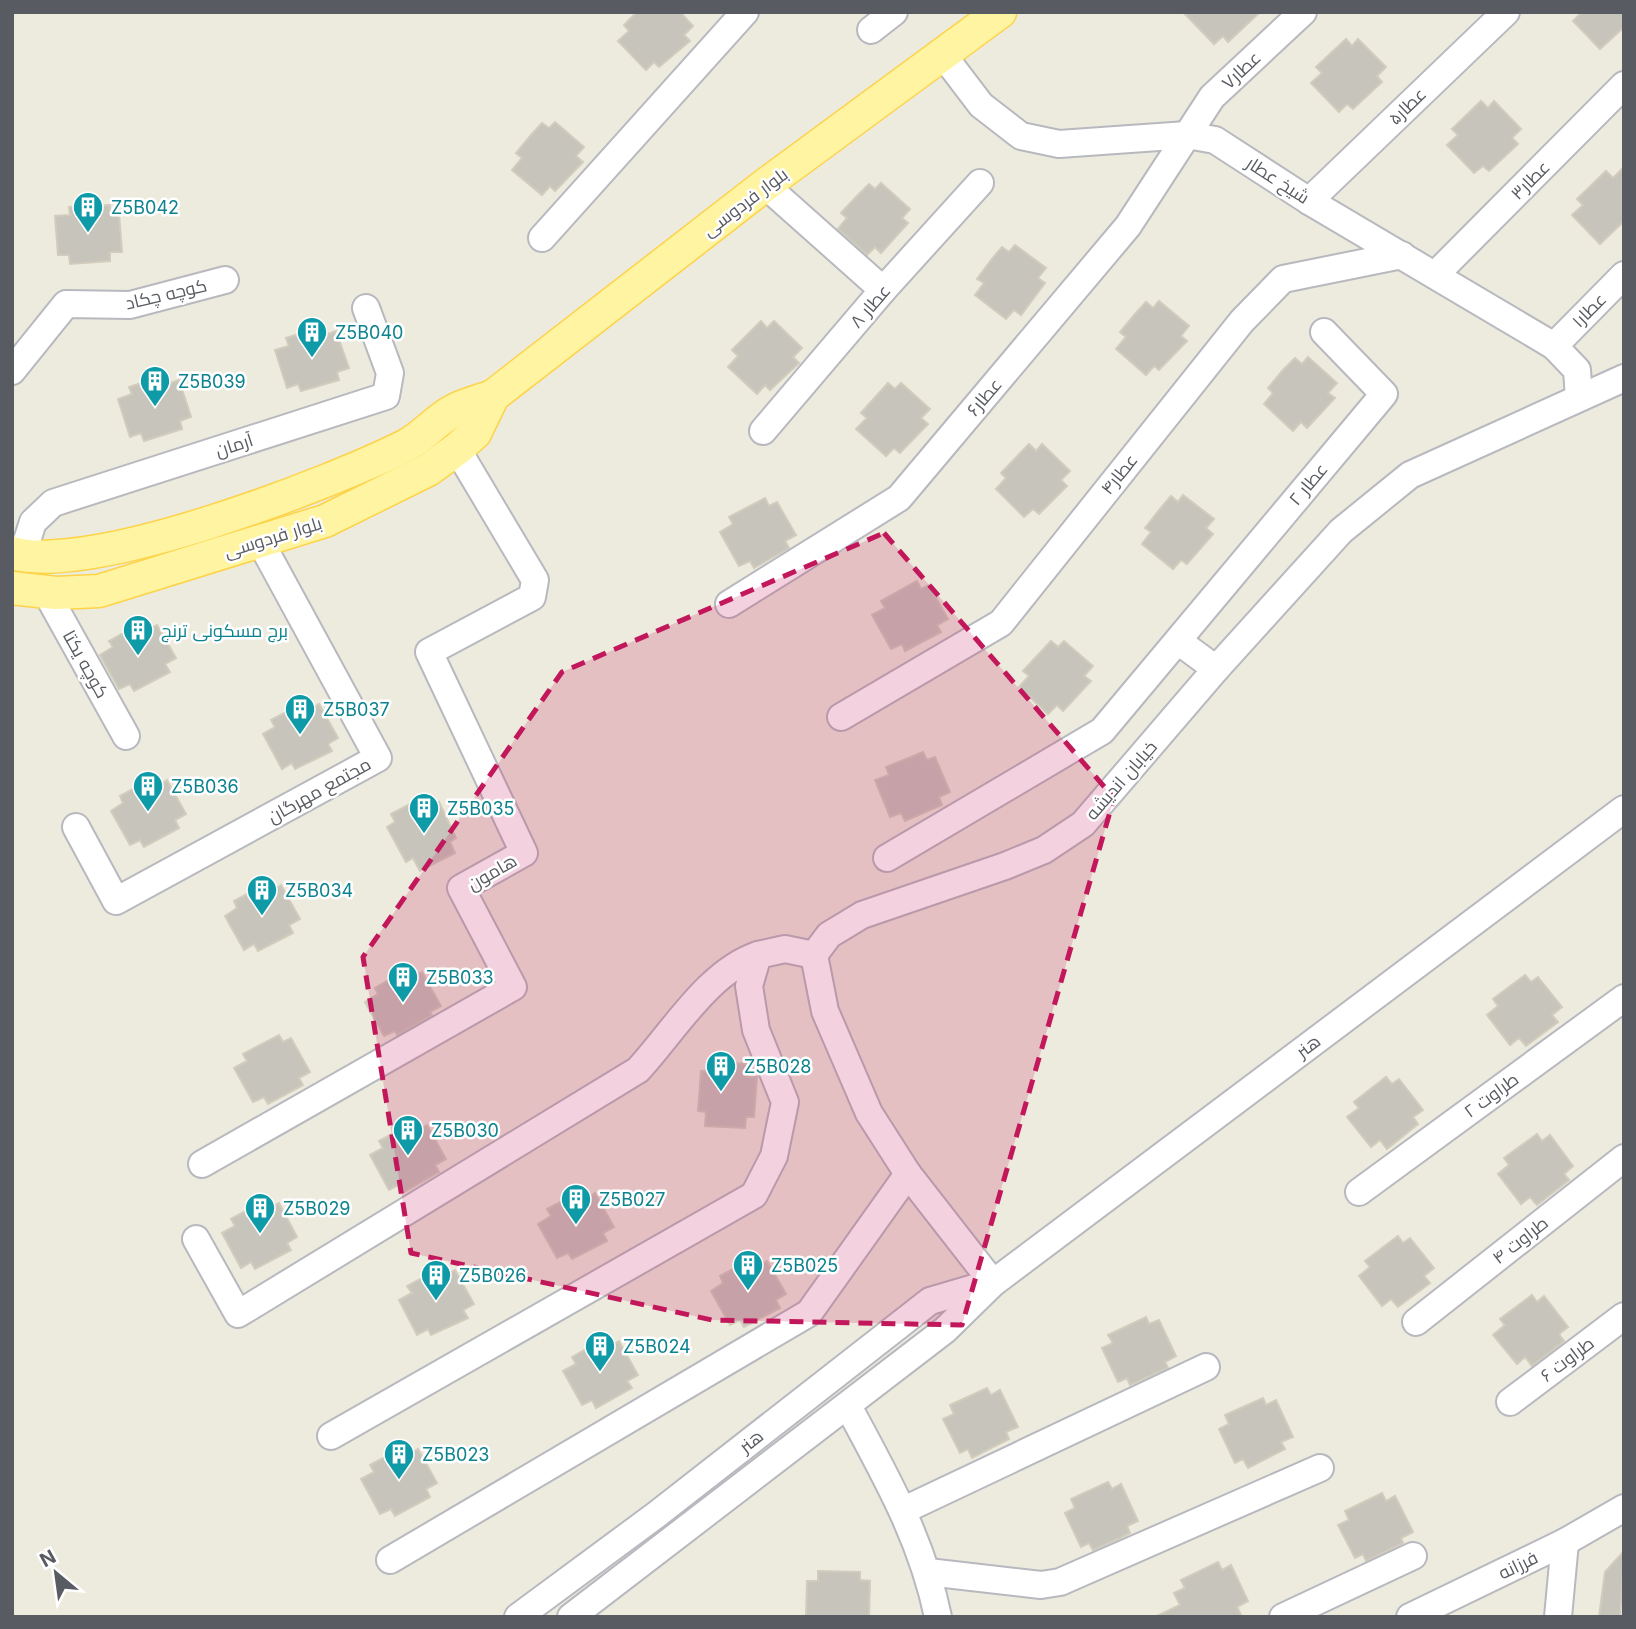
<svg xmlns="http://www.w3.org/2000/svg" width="1636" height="1629" viewBox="0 0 1636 1629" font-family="Inter,Cairo,sans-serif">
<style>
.building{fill:#c7c4bc;stroke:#d1ccbc;stroke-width:2}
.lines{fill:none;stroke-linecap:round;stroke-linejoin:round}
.minor-casing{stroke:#b7b9bf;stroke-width:30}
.major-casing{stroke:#fdd347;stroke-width:35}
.minor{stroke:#fff;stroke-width:26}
.major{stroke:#fff4a1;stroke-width:32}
.marked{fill:#c2185b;fill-opacity:0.2;stroke:#c2185b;stroke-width:5;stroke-dasharray:14 9;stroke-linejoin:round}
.labels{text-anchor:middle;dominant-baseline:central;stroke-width:5;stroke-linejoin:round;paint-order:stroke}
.street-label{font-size:18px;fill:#585b61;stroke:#fff}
.culture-label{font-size:18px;fill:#0d838f;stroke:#fff;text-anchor:start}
</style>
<rect width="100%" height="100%" fill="#edeade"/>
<!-- building -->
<g class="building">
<polygon points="637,12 680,12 693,26 684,35 690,41 659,67 654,62 646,70 618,41 629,31 624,25"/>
<polygon points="1183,12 1260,12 1228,42 1223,36 1214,44"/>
<polygon points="1582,12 1624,12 1624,27 1600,49 1573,21"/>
<polygon points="1346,39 1352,46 1358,39 1386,67 1377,76 1382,82 1353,109 1347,104 1339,112 1311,83 1322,73 1316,67"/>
<polygon points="1481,101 1488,108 1494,101 1521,129 1512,138 1518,144 1489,171 1483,166 1474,173 1447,145 1458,135 1452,129"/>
<polygon points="555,122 584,147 576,156 583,162 555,191 550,186 542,195 512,170 522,158 516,153 531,135 542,123 549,128"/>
<polygon points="1624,167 1624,221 1600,244 1572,215 1583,205 1577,199 1606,171 1613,178"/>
<polygon points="881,183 910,209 902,218 908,223 881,253 875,247 867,255 838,229 847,218 841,213 857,196 869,184 875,189"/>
<polygon points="110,205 110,214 119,213 122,252 110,252 110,261 70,264 69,255 58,255 55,216 70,215 69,207"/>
<polygon points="1015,245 1046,268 1038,278 1045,283 1021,315 1014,310 1006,319 975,295 984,283 977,279 991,260 1002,247 1009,252"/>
<polygon points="1159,301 1189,326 1181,336 1187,341 1159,370 1154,366 1146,375 1116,349 1126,337 1120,332 1135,314 1146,302 1153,308"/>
<polygon points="761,321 767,328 774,321 802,348 793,357 799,363 770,390 765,385 757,394 728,367 738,356 732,350"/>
<polygon points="325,326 328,334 336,331 349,368 337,372 339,380 301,391 298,384 287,388 275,350 289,346 286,338"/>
<polygon points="1308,357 1337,383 1328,393 1335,398 1307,428 1301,422 1293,431 1264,404 1273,393 1268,388 1283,370 1295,358 1302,364"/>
<polygon points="168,374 171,383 179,380 191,417 180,421 182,429 144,441 141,433 130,437 118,399 132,394 129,387"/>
<polygon points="888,383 895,389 901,383 930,409 921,418 928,424 900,453 894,448 886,456 856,429 867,418 861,413"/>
<polygon points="1029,444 1036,451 1042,444 1070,471 1061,480 1067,486 1039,514 1033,509 1024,517 996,489 1006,478 1001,473"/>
<polygon points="1183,495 1214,519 1206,528 1213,534 1187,564 1181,560 1173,569 1142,544 1151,532 1145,528 1160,509 1171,496 1178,502"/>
<polygon points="765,498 769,506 777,502 796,535 785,541 789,548 754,568 750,561 739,566 720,532 733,524 729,517"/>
<polygon points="917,581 921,589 929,585 948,619 937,625 941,632 905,651 902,644 891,649 872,615 885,608 881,601"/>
<polygon points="145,621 149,629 157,625 176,658 165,664 170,672 134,691 130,684 119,689 100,655 113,647 109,641"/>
<polygon points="1051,641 1058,647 1064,641 1093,666 1084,676 1091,681 1063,711 1057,705 1048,714 1019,687 1029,676 1023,671"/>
<polygon points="307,701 311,709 319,704 338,738 328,744 332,751 295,769 292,763 282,769 263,734 275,727 271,720"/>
<polygon points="923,752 927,760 935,757 950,792 939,797 942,805 905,821 901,813 890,817 875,780 889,775 886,767"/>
<polygon points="155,777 160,785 167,780 186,814 175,820 179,828 144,847 140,840 130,845 111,811 123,803 120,796"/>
<polygon points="425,796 431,807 439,802 456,838 450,842 455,853 420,871 413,858 406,862 387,827 395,822 391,814"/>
<polygon points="269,882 274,890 281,885 300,919 289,925 293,933 258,951 254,944 244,950 225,916 237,908 234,901"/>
<polygon points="410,968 414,976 422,972 441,1006 430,1012 432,1015 397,1035 395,1031 384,1036 365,1002 378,994 375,988"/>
<polygon points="1525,975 1531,982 1538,977 1562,1007 1552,1015 1558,1022 1526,1046 1519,1038 1510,1045 1487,1015 1498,1006 1493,999"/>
<polygon points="279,1035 283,1042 291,1038 310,1072 299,1078 303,1085 268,1104 264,1097 253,1102 234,1068 247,1061 243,1054"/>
<polygon points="710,1062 749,1064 748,1077 757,1077 754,1117 746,1117 745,1128 705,1126 706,1112 698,1111 701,1071 710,1071"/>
<polygon points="1386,1077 1392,1084 1399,1079 1423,1110 1413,1117 1418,1124 1387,1149 1380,1140 1371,1147 1347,1117 1359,1108 1354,1102"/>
<polygon points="415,1122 419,1130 427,1125 446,1159 435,1165 439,1172 404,1192 400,1184 389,1190 370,1155 383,1148 379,1141"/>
<polygon points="1537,1134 1542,1141 1550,1135 1573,1166 1564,1174 1569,1180 1537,1205 1530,1197 1521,1204 1498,1174 1509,1165 1504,1158"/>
<polygon points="583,1190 587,1198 595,1193 614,1227 603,1233 607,1241 572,1259 568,1253 557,1258 538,1224 551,1216 547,1209"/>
<polygon points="266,1200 271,1207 279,1203 297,1237 287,1243 291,1250 255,1269 251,1262 241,1268 222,1233 235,1226 231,1219"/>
<polygon points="1398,1236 1403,1243 1410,1238 1434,1268 1424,1276 1430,1283 1398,1307 1391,1299 1382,1306 1359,1276 1370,1267 1365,1261"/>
<polygon points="755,1257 759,1265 767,1261 786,1294 776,1300 780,1308 744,1327 740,1320 730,1325 711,1291 723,1283 720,1276"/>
<polygon points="443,1267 448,1274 455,1270 474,1304 463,1310 468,1318 431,1335 428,1329 417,1335 399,1300 412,1293 407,1286"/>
<polygon points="1532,1295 1537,1302 1544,1296 1568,1327 1559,1334 1564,1341 1532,1366 1525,1357 1517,1364 1493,1335 1505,1325 1500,1319"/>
<polygon points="1146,1317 1149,1324 1159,1320 1176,1356 1165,1362 1168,1368 1130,1385 1127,1378 1118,1382 1102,1348 1113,1343 1108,1335"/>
<polygon points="607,1337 612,1345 619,1341 638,1375 627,1381 632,1388 596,1408 592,1400 582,1405 563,1371 576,1364 572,1357"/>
<polygon points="987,1388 991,1395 1000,1390 1018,1427 1006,1432 1009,1439 972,1458 968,1449 960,1453 943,1419 954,1414 950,1405"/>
<polygon points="1263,1398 1266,1405 1276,1400 1293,1437 1281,1442 1285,1449 1248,1468 1243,1459 1235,1463 1219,1429 1229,1424 1225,1415"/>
<polygon points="406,1446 410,1454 418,1449 437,1483 426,1489 430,1497 395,1516 391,1509 380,1514 361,1479 374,1472 370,1465"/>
<polygon points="1108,1482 1112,1489 1121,1484 1138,1521 1127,1526 1130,1533 1120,1538 1093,1550 1089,1543 1081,1547 1065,1513 1075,1508 1071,1499"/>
<polygon points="1382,1493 1386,1501 1395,1496 1413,1532 1401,1538 1403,1543 1366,1561 1363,1554 1355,1558 1338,1525 1349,1520 1345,1511"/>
<polygon points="1624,1551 1620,1617 1599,1617 1605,1572"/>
<polygon points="1218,1562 1222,1570 1231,1565 1248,1601 1237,1607 1242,1617 1155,1617 1180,1605 1174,1593 1185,1588 1181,1580"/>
<polygon points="818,1571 860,1572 860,1580 870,1581 869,1617 806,1617 807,1581 818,1581"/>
</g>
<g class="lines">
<!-- minor casing -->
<g class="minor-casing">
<g id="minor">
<polyline points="871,30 894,12"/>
<polyline points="943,55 981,105 1021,136 1059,144 1187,135 1215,140 1309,201 1554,346 1577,370 1579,398"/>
<polyline points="765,185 883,290"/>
<polyline points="1309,201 1506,12"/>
<polyline points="542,238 745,12"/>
<polyline points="1436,274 1624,85"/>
<polyline points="1554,346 1624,275"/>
<polyline points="12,371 66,304 130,305 225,280"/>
<polyline points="763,431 883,290 980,183"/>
<polyline points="22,556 33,522 53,503 386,396 390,373 366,308"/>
<polyline points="46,592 126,736"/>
<polyline points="729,604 899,498 1128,226 1212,97 1303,12"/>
<polyline points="1178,641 1216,669"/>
<polyline points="841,717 1001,623 1242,321 1283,279 1402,255"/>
<polyline points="76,827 116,901 378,758 260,541"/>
<polyline points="887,858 1102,731 1384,394 1324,332"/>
<polyline points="202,1164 513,987 461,888 524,853 429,652 532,597 535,580 457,449"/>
<polyline points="1359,1192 1624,998"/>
<path d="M196 1239 238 1314 638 1070C673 1032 709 971 758 955"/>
<polyline points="993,1283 908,1174 869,1113 825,1011 814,955 829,935 862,915 1005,866 1044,850 1083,824 1216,669 1341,531 1410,475 1624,378"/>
<polyline points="1416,1322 1624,1158"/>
<polyline points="1510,1402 1624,1316"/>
<path d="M848 1406C885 1475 922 1539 938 1617"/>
<polyline points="331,1436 754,1195 774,1156 785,1102 756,1030 749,986 758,955 785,949 814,955"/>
<polyline points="904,1510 1206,1367"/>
<polyline points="390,1560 809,1313 908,1174"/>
<polyline points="928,1572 1041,1585 1060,1582 1320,1468"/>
<polyline points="518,1617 656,1515 930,1301 991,1283"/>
<polyline points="571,1617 945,1330 993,1283 1624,809"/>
<polyline points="1283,1617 1413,1556"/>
<polyline points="1410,1617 1565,1542 1624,1508"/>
<polyline points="1558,1617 1565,1542"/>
</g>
</g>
<!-- major casing -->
<g class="major-casing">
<g id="major">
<path d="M12 553C91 576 329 484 405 446 423 437 436 420 453 411 465 404 480 401 493 396L765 185 1000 12"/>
<polyline points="12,588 56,593 99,591 325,521 428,470 457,449 475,433 493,396"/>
</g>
</g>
<!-- minor -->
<use href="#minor" class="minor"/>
<!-- major -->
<use href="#major" class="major"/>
</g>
<!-- marked area -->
<path class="marked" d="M884 533 1114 798 962 1325 712 1320 411 1253 363 957 562 672Z"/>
<!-- icons -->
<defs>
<g id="building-pin" transform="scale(1.575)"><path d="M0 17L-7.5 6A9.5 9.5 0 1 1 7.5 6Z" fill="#0f9aa8" stroke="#fff"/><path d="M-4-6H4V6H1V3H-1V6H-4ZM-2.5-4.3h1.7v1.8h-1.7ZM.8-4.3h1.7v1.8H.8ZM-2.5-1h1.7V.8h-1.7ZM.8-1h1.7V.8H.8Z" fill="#fff"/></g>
</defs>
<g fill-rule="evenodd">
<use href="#building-pin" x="88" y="207"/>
<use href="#building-pin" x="312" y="332"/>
<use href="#building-pin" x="155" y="381"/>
<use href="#building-pin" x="138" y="630"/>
<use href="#building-pin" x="300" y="709"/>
<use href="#building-pin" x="148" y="786"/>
<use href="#building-pin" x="424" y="808"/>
<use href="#building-pin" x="262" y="890"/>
<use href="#building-pin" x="403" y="977"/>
<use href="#building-pin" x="721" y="1066"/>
<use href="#building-pin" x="408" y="1130"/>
<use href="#building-pin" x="576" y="1199"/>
<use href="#building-pin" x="260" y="1208"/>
<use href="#building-pin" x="748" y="1265"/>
<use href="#building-pin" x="436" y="1275"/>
<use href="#building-pin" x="600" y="1346"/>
<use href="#building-pin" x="399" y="1454"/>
</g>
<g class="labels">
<!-- street labels -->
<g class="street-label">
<text transform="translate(1241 70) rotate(-43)">عطار۷</text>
<text transform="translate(1407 106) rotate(-44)">عطار۵</text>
<text transform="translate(1278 180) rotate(33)">شیخ عطار</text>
<text transform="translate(1530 180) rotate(-45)">عطار۳</text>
<text transform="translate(745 202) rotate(-37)">بلوار فردوسی</text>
<text transform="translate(166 294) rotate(-13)">کوچه چکاد</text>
<text transform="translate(870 306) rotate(-49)">عطار ۸</text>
<text transform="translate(1589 310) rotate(-45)">عطار۱</text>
<text transform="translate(984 397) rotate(-50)">عطار۶</text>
<text transform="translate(234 445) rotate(-18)">آرمان</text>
<text transform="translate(1119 474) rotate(-51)">عطار۴</text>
<text transform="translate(1308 484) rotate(-50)">عطار ۲</text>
<text transform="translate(273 537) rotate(-17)">بلوار فردوسی</text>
<text transform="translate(86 664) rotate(61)">کوچه یکتا</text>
<text transform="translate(1121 780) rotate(-49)">خیابان اندیشه</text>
<text transform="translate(319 790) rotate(-29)">مجتمع مهرگان</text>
<text transform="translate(492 872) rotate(-30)">هامون</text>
<text transform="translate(1308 1046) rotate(-37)">هنر</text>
<text transform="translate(1491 1095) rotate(-36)">طراوت ۲</text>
<text transform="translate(1520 1240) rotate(-38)">طراوت ۴</text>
<text transform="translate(1567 1359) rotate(-37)">طراوت ۶</text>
<text transform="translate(751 1441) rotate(-38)">هنر</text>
<text transform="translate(1518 1565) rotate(-26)">فرزانه</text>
</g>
<!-- culture labels -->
<g class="culture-label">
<text x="111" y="207">Z5B042</text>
<text x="335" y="332">Z5B040</text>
<text x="178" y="381">Z5B039</text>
<text x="161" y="630">برج مسکونی ترنج</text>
<text x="323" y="709">Z5B037</text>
<text x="171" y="786">Z5B036</text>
<text x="447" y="808">Z5B035</text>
<text x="285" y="890">Z5B034</text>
<text x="426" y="977">Z5B033</text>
<text x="744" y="1066">Z5B028</text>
<text x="431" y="1130">Z5B030</text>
<text x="599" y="1199">Z5B027</text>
<text x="283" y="1208">Z5B029</text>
<text x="771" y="1265">Z5B025</text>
<text x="459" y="1275">Z5B026</text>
<text x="623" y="1346">Z5B024</text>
<text x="422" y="1454">Z5B023</text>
</g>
</g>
<!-- border -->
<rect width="1636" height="1629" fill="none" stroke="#585b61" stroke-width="28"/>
<!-- north arrow -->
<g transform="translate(56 1573) rotate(331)" stroke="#ffffff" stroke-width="5" paint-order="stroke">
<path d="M0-5L12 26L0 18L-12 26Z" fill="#585b61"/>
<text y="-10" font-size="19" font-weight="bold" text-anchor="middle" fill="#585b61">N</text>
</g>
</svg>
